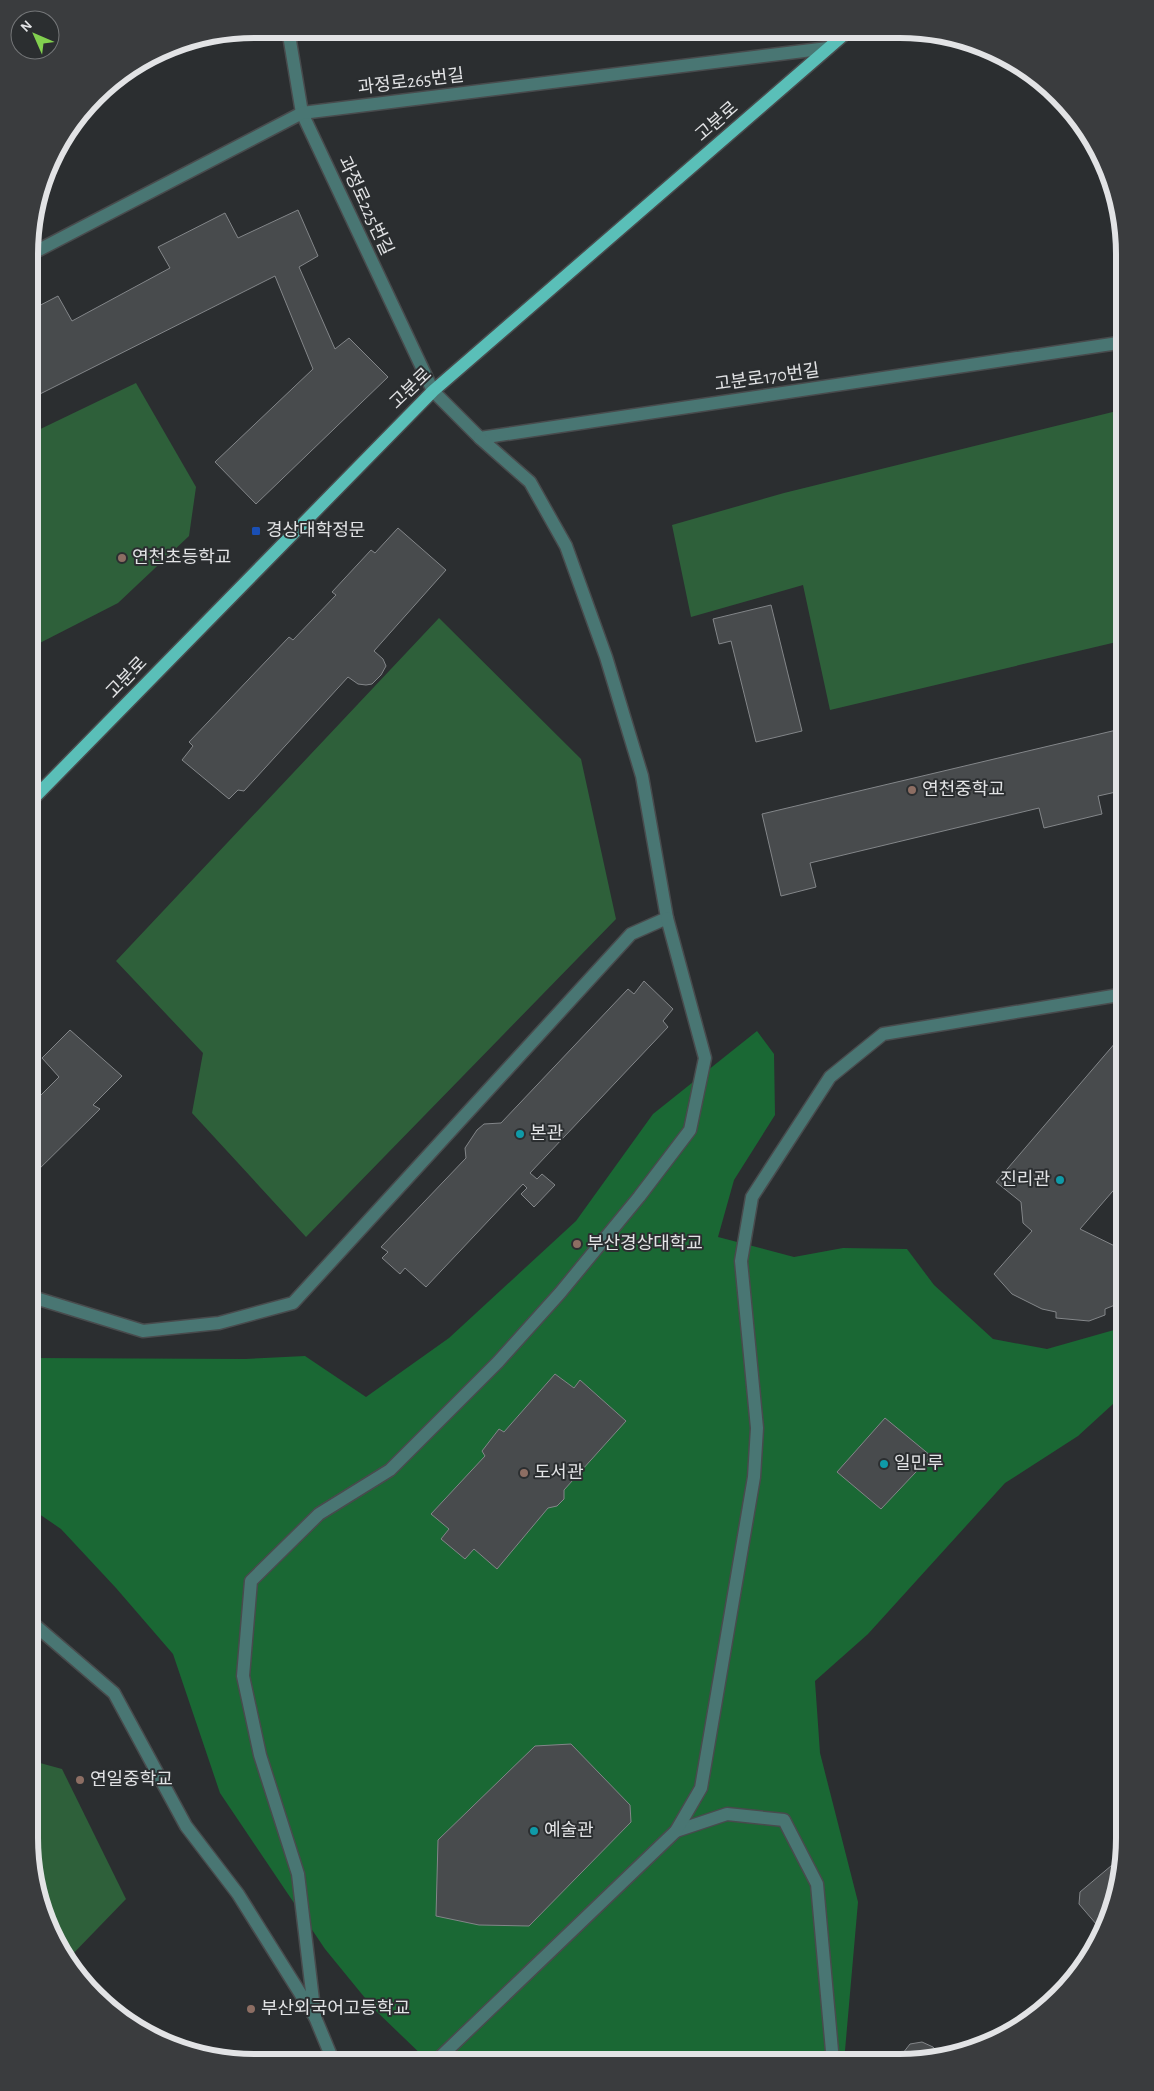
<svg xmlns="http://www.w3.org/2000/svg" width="1154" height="2091" viewBox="0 0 1154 2091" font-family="'Alegreya Sans','Noto Sans KR',sans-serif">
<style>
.green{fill:#2e603a}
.forest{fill:#1a6834}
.building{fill:#484b4d;stroke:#838689}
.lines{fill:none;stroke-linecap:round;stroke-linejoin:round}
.minor-casing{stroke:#484b4d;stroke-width:15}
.major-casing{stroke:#484b4d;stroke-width:15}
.minor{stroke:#497673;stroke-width:12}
.major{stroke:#5abfb8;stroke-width:12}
.transit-dot{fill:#1a4fb4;stroke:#2b2e30;stroke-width:2}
.education-dot{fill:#8d6e63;stroke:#2b2e30;stroke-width:2}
.culture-dot{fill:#0f9aa8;stroke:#2b2e30;stroke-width:2}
.labels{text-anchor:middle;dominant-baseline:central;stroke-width:4;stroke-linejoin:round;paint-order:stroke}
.street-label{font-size:18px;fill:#e2e3e5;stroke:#2b2e30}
.poi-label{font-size:18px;fill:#e2e3e5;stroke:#2b2e30;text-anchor:start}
.rim{fill:none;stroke:#e2e3e5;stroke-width:6}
</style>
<rect width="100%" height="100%" fill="#2b2e30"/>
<!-- green -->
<g class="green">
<polygon points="136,383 196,487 189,536 118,603 30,648 30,434"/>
<polygon points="1125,409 1125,640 830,710 803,585 691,617 672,525 784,493"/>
<polygon points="439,618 581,759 616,919 306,1237 192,1113 203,1053 116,961"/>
<polygon points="29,1760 62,1769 126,1899 66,1961 41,1910 29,1838"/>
</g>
<!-- forest -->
<polygon class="forest" points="757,1031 774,1054 775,1115 734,1180 718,1237 794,1257 843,1248 907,1249 934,1285 993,1339 1047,1349 1114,1330 1125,1320 1125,1393 1078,1436 1005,1483 868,1634 815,1681 820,1753 858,1902 844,2062 428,2061 374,2009 325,1949 220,1793 173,1654 116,1588 61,1529 29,1507 29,1358 245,1359 305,1356 366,1397 449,1338 576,1221 653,1114"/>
<!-- building -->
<g class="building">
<polygon points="298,210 318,256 299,267 335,349 349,338 388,377 256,504 215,462 313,369 275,276 30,399 31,310 58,296 72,321 170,268 158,247 225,213 238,238"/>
<polygon points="398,528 446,570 374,651 383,659 386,666 381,675 372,684 366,685 358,684 348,677 244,791 238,790 229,799 182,760 193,746 189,742 289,637 293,640 336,595 332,592 371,550 375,553"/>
<polygon points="771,605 802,731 756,742 731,641 719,644 713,619"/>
<polygon points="1125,728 1125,790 1098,796 1102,814 1044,828 1039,808 810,863 816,887 781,896 762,814"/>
<polygon points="644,981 673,1009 663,1021 668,1027 530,1173 537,1179 542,1174 555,1185 534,1207 521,1194 527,1188 523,1184 426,1287 405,1268 400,1274 382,1258 388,1252 381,1247 466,1158 465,1148 477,1130 484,1124 501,1123 628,989 634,994"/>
<polygon points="70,1030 122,1076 93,1105 100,1109 30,1178 30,1106 59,1077 42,1058"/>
<polygon points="1122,1035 1125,1037 1125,1177 1080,1229 1125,1251 1125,1301 1105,1309 1105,1315 1089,1321 1056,1318 1056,1312 1042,1309 1012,1294 994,1274 1032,1231 1023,1223 1021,1202 996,1182"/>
<polygon points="555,1374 574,1388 580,1380 626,1421 564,1490 564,1499 557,1506 548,1508 497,1569 474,1549 465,1559 441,1539 449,1529 431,1514 485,1456 482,1451 499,1429 504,1432"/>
<polygon points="885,1418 931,1456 881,1509 837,1472"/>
<polygon points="571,1744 630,1805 631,1822 529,1926 479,1925 436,1916 438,1840 535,1746"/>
<polygon points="1124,1855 1108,1923 1103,1932 1079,1904 1080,1892"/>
<polygon points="922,2042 933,2047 941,2056 900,2062 903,2053 910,2044"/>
<polygon points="261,2052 269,2060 253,2060"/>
</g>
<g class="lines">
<!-- minor casing -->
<g class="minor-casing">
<g id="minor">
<polyline points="288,29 302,113 433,391 480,438 1125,342"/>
<polyline points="1068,107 1098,151"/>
<polyline points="31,254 302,113 828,48"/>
<polyline points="29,1296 143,1331 219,1323 293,1303 631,934 667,918 642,776 606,657 566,546 530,482 480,438"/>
<polyline points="29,1620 114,1693 186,1826 238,1894 315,2017 332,2058 336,2061"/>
<polyline points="676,1831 727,1814 784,1820 817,1884 833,2062"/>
<polyline points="315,2017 298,1874 260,1755 243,1676 251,1581 319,1514 390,1470 498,1362 560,1293 639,1197 690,1130 705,1058 667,918"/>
<polyline points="436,2061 676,1831 701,1788 754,1477 757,1428 741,1261 752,1197 830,1077 883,1034 1125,994"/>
</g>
</g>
<!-- major casing -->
<g class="major-casing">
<polyline id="major" points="30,802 433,391 847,32"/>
</g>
<!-- minor -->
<use href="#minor" class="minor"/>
<!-- major -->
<use href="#major" class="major"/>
</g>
<!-- markers -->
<rect class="transit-dot" x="251" y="526" width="10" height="10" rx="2.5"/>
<g class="education-dot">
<circle cx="122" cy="558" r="5"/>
<circle cx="912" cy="790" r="5"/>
<circle cx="577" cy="1244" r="5"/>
<circle cx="524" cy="1473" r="5"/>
<circle cx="80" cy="1780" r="5"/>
<circle cx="251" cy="2009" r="5"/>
</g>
<g class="culture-dot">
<circle cx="520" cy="1134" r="5"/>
<circle cx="1060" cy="1180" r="5"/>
<circle cx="884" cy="1464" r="5"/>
<circle cx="534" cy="1831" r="5"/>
</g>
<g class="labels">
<!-- street labels -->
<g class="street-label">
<text transform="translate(411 82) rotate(-7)">과정로265번길</text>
<text transform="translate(717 122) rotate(-41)">고분로</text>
<text transform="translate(365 206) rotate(65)">과정로225번길</text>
<text transform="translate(767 378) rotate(-8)">고분로170번길</text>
<text transform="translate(411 389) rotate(-44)">고분로</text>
<text transform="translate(127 678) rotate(-46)">고분로</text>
</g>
<!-- poi labels -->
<g class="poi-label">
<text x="266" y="531">경상대학정문</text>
<text x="132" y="558">연천초등학교</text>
<text x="922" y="790">연천중학교</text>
<text x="530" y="1134">본관</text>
<text x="1050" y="1180" text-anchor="end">진리관</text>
<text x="587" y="1244">부산경상대학교</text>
<text x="894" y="1464">일민루</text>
<text x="534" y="1473">도서관</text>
<text x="90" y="1780">연일중학교</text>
<text x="544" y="1831">예술관</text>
<text x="261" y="2009">부산외국어고등학교</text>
</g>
</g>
<!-- crop -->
<path d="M0 0H1154V2091H0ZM254 38H900A216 216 0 0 1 1116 254V1838A216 216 0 0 1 900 2054H254A216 216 0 0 1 38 1838V254A216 216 0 0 1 254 38Z" fill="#3a3c3e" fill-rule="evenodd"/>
<path class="rim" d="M254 38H900A216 216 0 0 1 1116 254V1838A216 216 0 0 1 900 2054H254A216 216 0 0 1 38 1838V254A216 216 0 0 1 254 38Z"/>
<!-- north arrow -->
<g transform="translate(35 35) rotate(315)"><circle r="24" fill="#2b2e30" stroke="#747678"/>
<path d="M0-4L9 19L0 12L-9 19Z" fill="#82d04f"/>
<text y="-8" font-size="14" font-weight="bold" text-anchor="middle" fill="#e2e3e5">N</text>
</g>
</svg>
